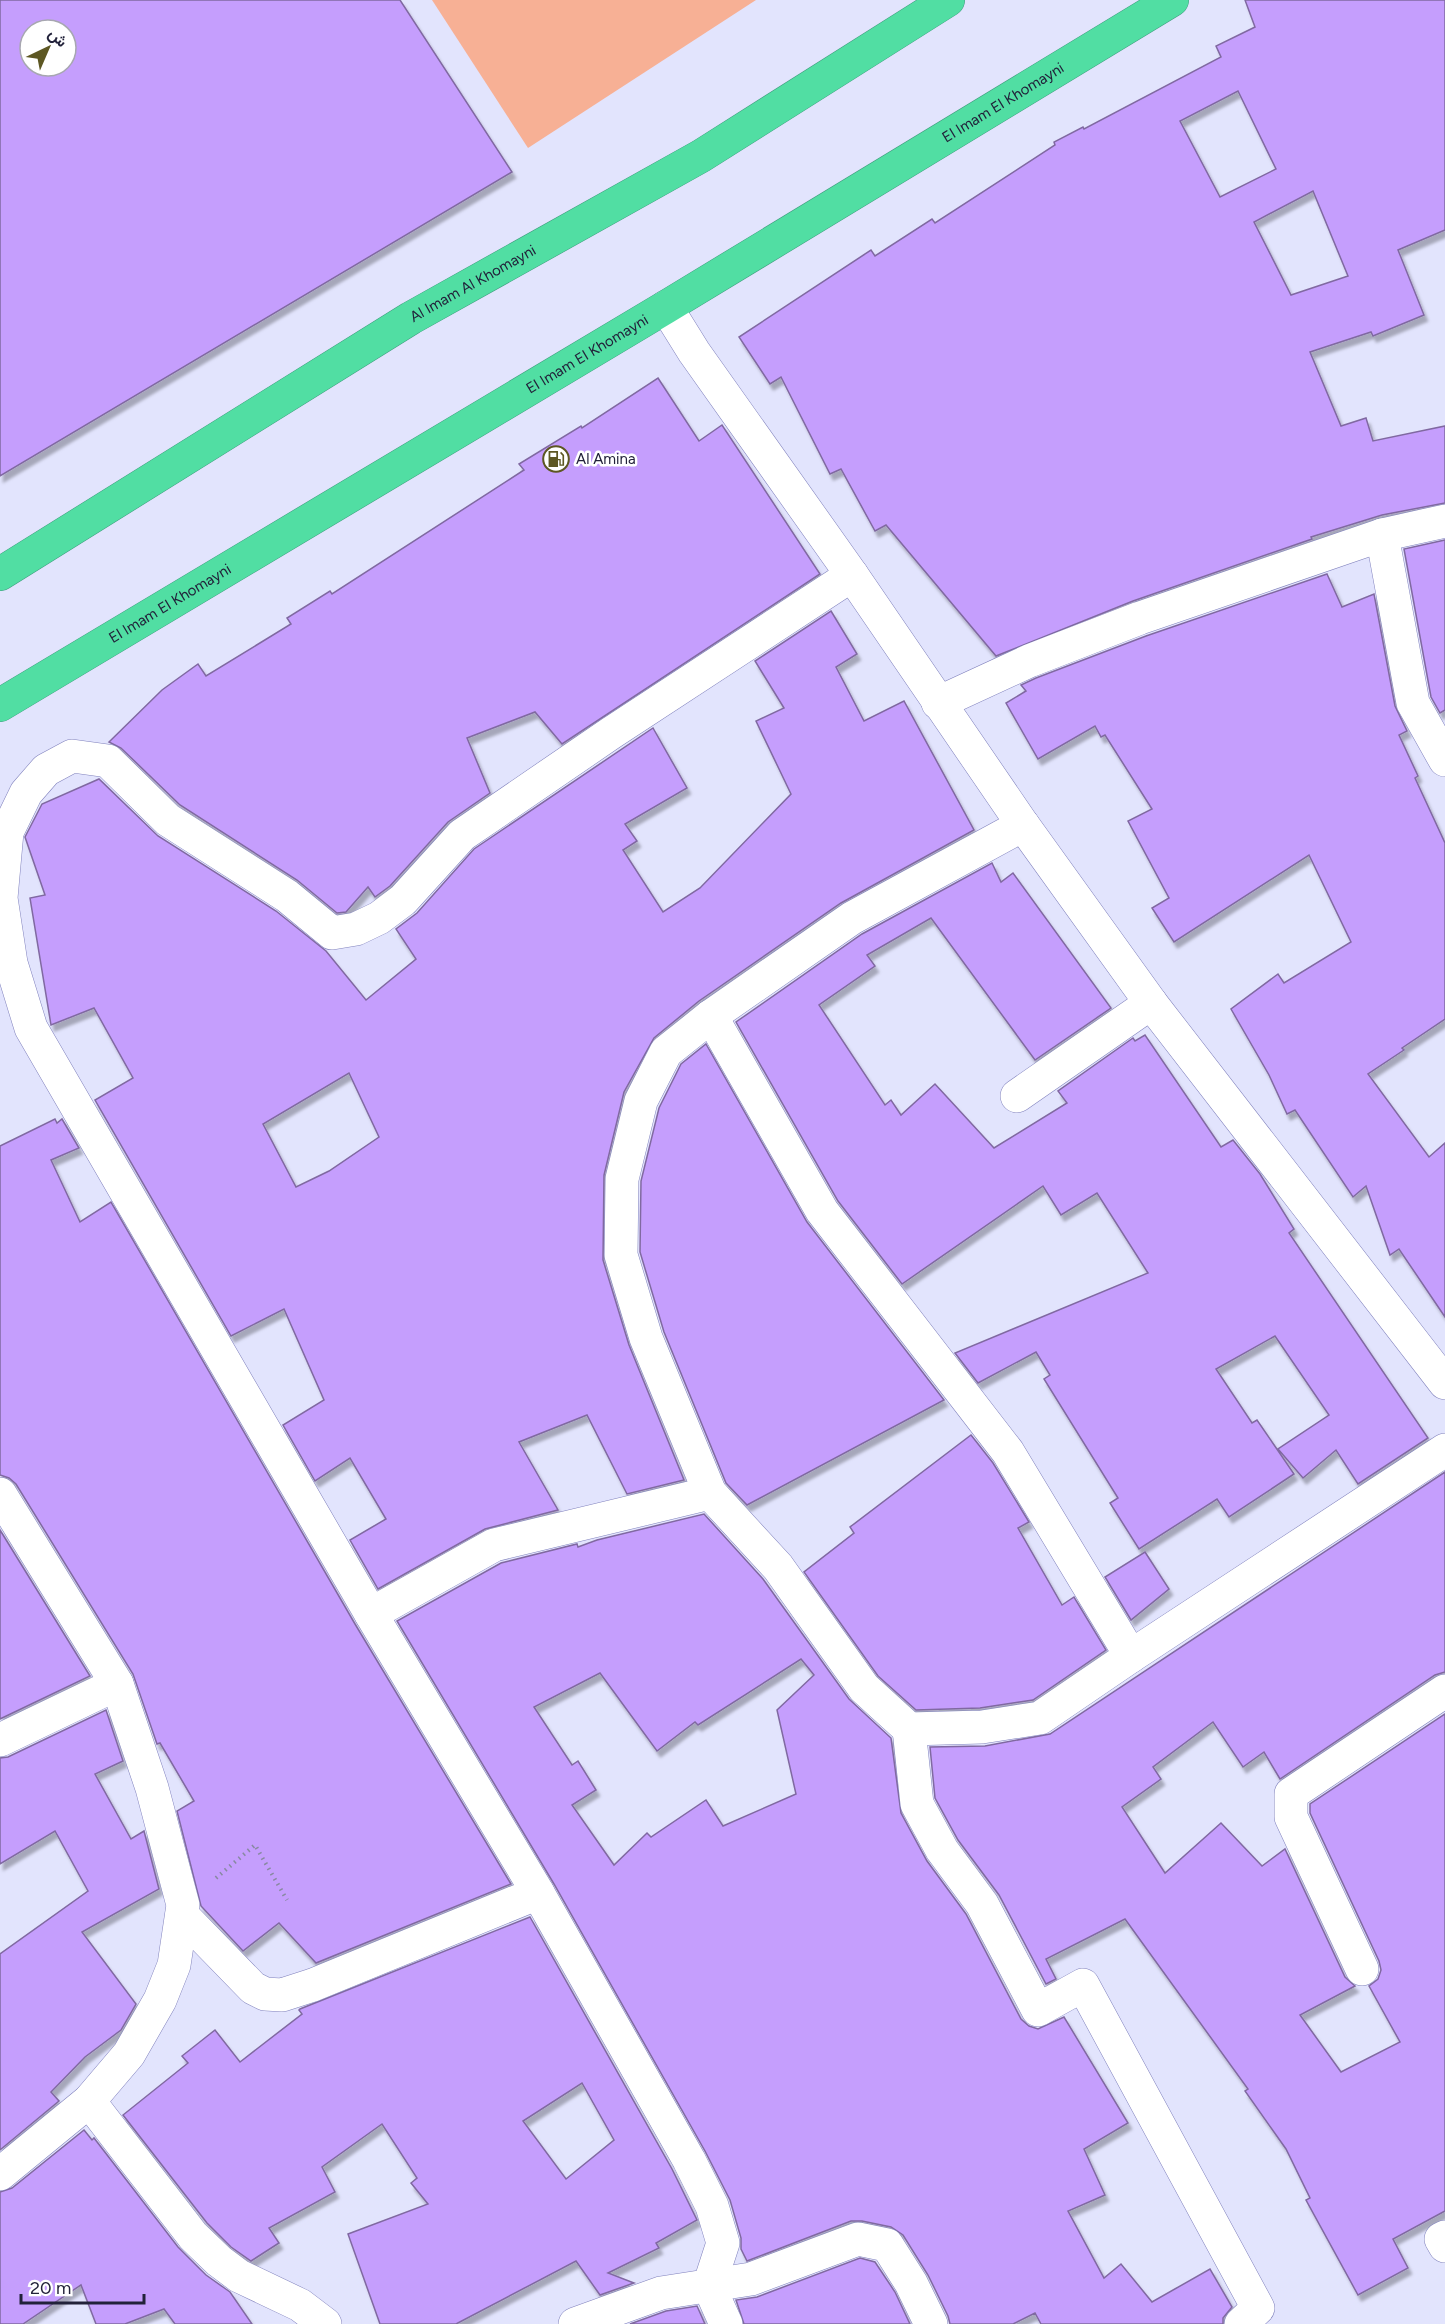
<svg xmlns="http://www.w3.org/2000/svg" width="1445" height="2324" viewBox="0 0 1445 2324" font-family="Figtree,Vazirmatn,sans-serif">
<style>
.green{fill:#f7b095}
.building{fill:#c59efd;stroke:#8069a1;stroke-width:1.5;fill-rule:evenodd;filter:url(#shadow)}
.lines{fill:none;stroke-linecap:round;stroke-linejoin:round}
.minor-casing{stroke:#8182bd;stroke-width:34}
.highway-casing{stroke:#419c7e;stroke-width:34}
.path{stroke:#8889a1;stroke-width:4;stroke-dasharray:1.5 4.5;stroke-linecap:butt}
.minor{stroke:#fff;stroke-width:33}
.highway{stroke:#51dea3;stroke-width:33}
.labels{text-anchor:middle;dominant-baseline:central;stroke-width:5;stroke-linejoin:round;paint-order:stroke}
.street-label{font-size:15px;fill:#22223a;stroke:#fff}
.poi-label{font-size:15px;fill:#22223a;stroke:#fff;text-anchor:start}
</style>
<defs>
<filter id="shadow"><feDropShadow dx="3.5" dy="6" stdDeviation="1.5" flood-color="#0004"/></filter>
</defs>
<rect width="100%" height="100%" fill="#e2e4fd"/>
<!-- green -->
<polygon class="green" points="432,0 756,0 528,148"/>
<!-- building -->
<g class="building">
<path d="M0 0H400L512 172 0 476ZM30 30H66V66H30Z"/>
<path d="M1245 0H1445V230L1398 250 1424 315 1373 336 1371 332 1310 352 1341 426 1366 418 1373 441 1445 426V503L1382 515 1311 537 1312 539 1133 601 996 656 886 525 875 531 841 469 830 474 781 377 770 384 739 337 871 250 875 256 932 219 935 223 1055 145 1054 142 1083 127 1084 129 1221 57 1216 46 1255 27ZM1238 91 1276 169 1220 197 1180 121ZM1313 191 1348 276 1291 295 1254 222Z"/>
<polygon points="658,378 699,441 722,425 820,574 562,744 535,712 467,738 490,793 448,822 390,886 375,897 368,887 346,912 337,913 297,880 180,805 121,748 109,742 162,690 198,664 206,676 291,624 287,618 330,591 332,594 524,470 519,464 581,426 582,428"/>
<polygon points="1445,540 1445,710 1440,713 1431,697 1404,549"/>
<polygon points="1327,574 1342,607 1374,594 1395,706 1407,731 1399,735 1418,776 1415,778 1445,843 1445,1019 1402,1048 1404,1050 1368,1074 1429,1157 1445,1143 1445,1317 1399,1249 1390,1255 1366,1186 1353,1197 1295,1110 1287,1114 1269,1075 1231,1009 1278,974 1284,983 1351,942 1309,855 1174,942 1152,908 1169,898 1128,821 1152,809 1105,735 1101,737 1095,726 1038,759 1006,703 1026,691 1021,685 1036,678 1146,636"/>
<path d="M831 611 857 654 836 667 864 721 904 701 974 830 841 903 699 1001 654 1038 624 1092 604 1175 603 1260 629 1345 684 1480 627 1494 587 1415 519 1442 558 1510 485 1529 378 1589 350 1540 386 1519 350 1458 315 1481 283 1425 324 1400 284 1309 231 1336 95 1100 133 1078 94 1008 51 1025 30 898 45 895 25 837 42 804 99 779 158 836 276 911 326 951 366 1000 416 959 396 929 417 913 474 849 653 728 687 788 625 824 637 841 623 850 663 912 700 888 791 794 756 721 784 708 755 661ZM349 1073 379 1137 329 1171 296 1187 263 1124Z"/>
<polygon points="992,863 1001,882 1013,873 1111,1008 1035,1060 931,918 867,955 875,966 819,1005 885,1105 891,1100 901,1115 935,1084 994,1148 1067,1103 1058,1091 1133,1038 1135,1041 1145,1035 1221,1147 1233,1140 1260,1174 1294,1229 1289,1233 1428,1438 1358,1484 1336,1450 1303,1478 1278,1449 1329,1415 1275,1336 1216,1369 1252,1423 1257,1420 1294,1474 1229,1517 1217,1499 1139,1549 1110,1503 1118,1498 1044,1379 1050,1375 1036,1352 978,1383 955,1353 1148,1273 1097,1193 1061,1215 1043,1186 902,1284 838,1201 736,1022 862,934"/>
<polygon points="706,1044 807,1222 944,1400 747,1505 726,1483 664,1332 640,1252 641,1181 659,1108 681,1064"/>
<polygon points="55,1119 57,1123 62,1119 79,1148 51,1160 80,1222 111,1202 355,1624 511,1884 316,1963 279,1923 243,1951 201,1906 177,1811 194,1801 160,1743 157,1744 133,1674 16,1484 9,1478 0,1475 0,1146"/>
<polygon points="971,1435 993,1463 1029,1522 1018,1528 1062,1605 1074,1597 1106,1650 1033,1700 980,1708 916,1710 878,1676 804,1572 854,1533 850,1527"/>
<polygon points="1445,1472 1445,1672 1435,1675 1280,1779 1264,1752 1243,1767 1213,1722 1153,1767 1161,1779 1122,1807 1165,1873 1221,1823 1262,1866 1285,1849 1345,1977 1355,1986 1300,2015 1341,2072 1400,2042 1369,1986 1378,1979 1381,1970 1379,1961 1310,1813 1310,1804 1445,1714 1445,2211 1393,2239 1408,2268 1358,2295 1306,2200 1310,2198 1286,2149 1245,2091 1248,2089 1125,1919 1046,1959 1056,1979 1046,1984 999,1895 958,1840 935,1798 930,1747 985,1746 1050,1734"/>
<path d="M704 1514 763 1579 849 1699 891 1738 901 1813 927 1861 966 1914 1021 2019 1029 2026 1038 2029 1064 2017 1128 2123 1084 2149 1105 2195 1068 2211 1104 2278 1121 2264 1152 2302 1210 2269 1232 2307 1223 2318V2324H1041L1035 2313 1013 2324H950L948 2316 928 2275 903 2235 891 2227 862 2221H851L747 2261 741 2249V2238L730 2200 705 2151 554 1884 397 1621 501 1563 577 1544 578 1547 597 1540ZM801 1659 814 1675 777 1710 796 1794 723 1826 706 1800 651 1837 647 1833 614 1865 572 1805 596 1790 578 1761 572 1765 534 1707 600 1673 657 1751 695 1722 698 1725Z"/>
<polygon points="0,1530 90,1676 0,1719"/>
<polygon points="1145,1552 1169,1589 1131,1620 1105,1577"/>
<polygon points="106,1710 123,1761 95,1774 131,1839 144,1831 159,1889 82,1932 136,2004 121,2030 85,2057 51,2092 59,2101 0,2150 0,1954 88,1891 55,1831 0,1864 0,1758 8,1757"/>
<path d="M530 1917 672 2169 697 2220 656 2243 659 2248 608 2273 634 2283 600 2295 576 2261 456 2324H380L348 2234 428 2204 411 2183 417 2178 382 2124 322 2167 335 2192 269 2228 279 2243 251 2261 231 2247 207 2223 123 2115 188 2063 182 2056 215 2030 240 2062 302 2014 299 2010 300 2009ZM582 2083 614 2140 566 2179 523 2121Z"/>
<polygon points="84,2130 92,2140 94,2138 178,2247 206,2275 230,2292 252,2324 175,2324 164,2309 125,2324 96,2324 81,2285 23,2324 0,2324 0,2192 12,2188"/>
<polygon points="860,2258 875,2262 895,2292 910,2324 744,2324 736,2300 757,2297"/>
<polygon points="697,2306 705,2324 630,2324 666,2311"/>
</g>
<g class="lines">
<!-- minor casing -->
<g class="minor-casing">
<g id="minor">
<polyline points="666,307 694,352 852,575 1023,825 1151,1003 1445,1383"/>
<polyline points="1382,535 1413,703 1445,760"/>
<polyline points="938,703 1029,661 1140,618 1382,535 1445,521"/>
<polyline points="1023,825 852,918 711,1016 666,1052 641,1101 622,1179 621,1255 646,1338 710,1493 778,1567 864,1688 909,1729 982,1727 1040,1718 1131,1656 1445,1450"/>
<polyline points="711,1016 822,1211 1008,1452 1131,1656"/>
<polyline points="1017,1096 1151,1003"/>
<polyline points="0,1494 117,1684 152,1788 183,1905 174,1965 160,2000 129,2054 89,2101 0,2174"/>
<polyline points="371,1614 494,1545 710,1493"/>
<polyline points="909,1729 917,1804 942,1850 982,1904 1038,2010 1083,1985 1258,2308 1241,2324"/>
<polyline points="0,1740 117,1684"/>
<polyline points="182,1915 253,1988 265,1994 282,1995 313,1985 538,1893"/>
<polyline points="1362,1969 1291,1817 1291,1794 1445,1691"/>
<polyline points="89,2101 193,2236 219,2261 239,2276 300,2305 325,2324"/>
<polyline points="1445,2237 1441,2239 1445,2246"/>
<polyline points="575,2324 661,2293 751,2279 858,2239 887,2245 911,2283 931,2324"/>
<polyline points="726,2324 709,2286 723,2243 712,2206 689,2160 538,1893 371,1614 31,1028 11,963 1,898 7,832 26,793 46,770 72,756 108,761 168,820 287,896 332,933 356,929 379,918 403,900 462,835 611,733 852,575"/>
</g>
</g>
<!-- highway casing -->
<g class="highway-casing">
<g id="highway">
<path id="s1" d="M0 574 411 318 701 156 948 0"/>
<path id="s2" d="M0 705 666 307 1172 0"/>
</g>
</g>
<!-- path -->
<polyline class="path" points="216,1878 255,1845 287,1900"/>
<!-- minor -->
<use href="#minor" class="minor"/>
<!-- highway -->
<use href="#highway" class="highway"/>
</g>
<!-- icons -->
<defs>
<g id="fuel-ring" transform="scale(1.35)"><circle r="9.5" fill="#fff" stroke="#5d5723" stroke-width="1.5"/><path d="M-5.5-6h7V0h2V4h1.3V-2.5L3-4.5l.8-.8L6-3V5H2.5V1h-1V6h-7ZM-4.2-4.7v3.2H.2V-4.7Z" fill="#5d5723"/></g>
</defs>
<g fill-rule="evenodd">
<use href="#fuel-ring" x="556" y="459"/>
</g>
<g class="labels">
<!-- street labels -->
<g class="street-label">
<text stroke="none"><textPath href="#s2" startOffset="1170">El Imam El Khomayni</textPath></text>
<text stroke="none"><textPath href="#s1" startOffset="555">Al Imam Al Khomayni</textPath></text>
<text stroke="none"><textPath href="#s2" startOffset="684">El Imam El Khomayni</textPath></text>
<text stroke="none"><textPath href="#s2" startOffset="198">El Imam El Khomayni</textPath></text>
</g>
<!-- poi labels -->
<g class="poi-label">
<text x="576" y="459">Al Amina</text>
</g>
</g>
<!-- north arrow -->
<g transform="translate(48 48) rotate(44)"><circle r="28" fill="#ffffff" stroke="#a7a7b0" stroke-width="1.5"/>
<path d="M0-4.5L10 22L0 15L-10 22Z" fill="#5d5723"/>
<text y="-9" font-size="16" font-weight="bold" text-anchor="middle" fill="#22223a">ش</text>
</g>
<!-- scale -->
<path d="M21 2294v9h123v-9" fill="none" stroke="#22223a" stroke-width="3"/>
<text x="30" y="2294" font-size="18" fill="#22223a" stroke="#ffffff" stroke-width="4.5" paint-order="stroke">20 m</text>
</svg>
